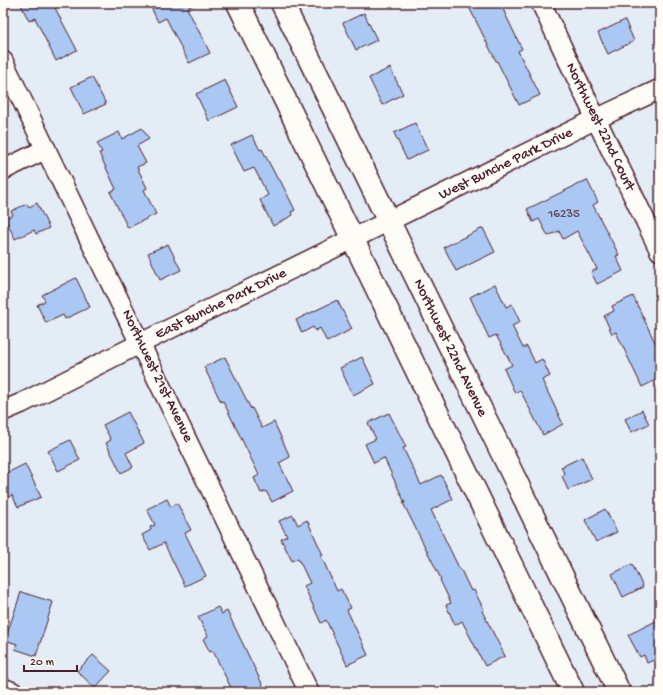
<svg xmlns="http://www.w3.org/2000/svg" width="663" height="695" viewBox="0 0 663 695" font-family="'Gochi Hand',sans-serif">
<style>
.building{fill:#abc7f3;stroke:#4a1f2b}
.lines{fill:none;stroke-linecap:round;stroke-linejoin:round}
.minor-casing{stroke:#4a1f2b;stroke-width:22}
.secondary-casing{stroke:#4a1f2b;stroke-width:25}
.minor{stroke:#fdfcf7;stroke-width:19}
.secondary{stroke:#fdfcf7;stroke-width:22}
.labels{text-anchor:middle;dominant-baseline:central;stroke-width:3;stroke-linejoin:round;paint-order:stroke}
.number-label{font-size:13px;fill:#62495d}
.street-label{font-size:15px;fill:#4a1f2b;stroke:#fdfcf7}
</style>
<rect width="100%" height="100%" fill="#e4ecf6"/>
<filter id="ink" filterUnits="userSpaceOnUse"><feTurbulence type="fractalNoise" baseFrequency=".025" numOctaves="2"/><feDisplacementMap in="SourceGraphic" scale="8" xChannelSelector="R" yChannelSelector="G"/><feConvolveMatrix kernelMatrix="1 2 1 2 8 2 1 2 1" color-interpolation-filters="sRGB"/></filter>
<g filter="url(#ink)">
<!-- building -->
<g class="building">
<polygon points="20,3 65,3 55,8 77,50 56,61 35,18 29,21"/>
<polygon points="149,3 197,3 187,8 210,53 189,63 166,18 158,22"/>
<polygon points="467,3 500,3 522,49 518,51 540,95 519,105 497,61 496,61"/>
<polygon points="364,13 377,40 356,50 343,23"/>
<polygon points="625,20 634,41 608,54 598,33"/>
<polygon points="390,68 403,94 382,105 369,78"/>
<polygon points="92,77 106,104 84,114 71,87"/>
<polygon points="225,80 238,107 209,121 196,94"/>
<polygon points="415,123 428,150 407,160 394,133"/>
<polygon points="142,128 149,139 137,146 146,163 137,167 147,188 144,190 156,214 128,228 110,192 116,189 99,153 102,152 97,143 119,132 122,139"/>
<polygon points="252,135 260,150 262,149 278,180 280,180 295,210 291,212 293,215 273,226 260,200 268,195 254,168 244,172 231,145"/>
<polygon points="587,180 598,202 593,205 619,255 616,256 623,271 597,284 591,272 597,269 577,231 563,239 559,231 548,236 539,219 533,222 527,209"/>
<polygon points="37,203 49,228 36,234 34,230 15,239 5,218 13,215 11,211 27,204 29,207"/>
<polygon points="483,228 495,252 456,271 444,247"/>
<polygon points="168,244 181,270 160,280 148,253"/>
<polygon points="76,278 90,307 65,319 63,315 46,323 37,305 45,301 42,295"/>
<polygon points="495,284 506,307 512,304 520,322 512,326 523,348 527,346 535,363 542,359 550,376 542,380 563,424 543,435 520,390 515,393 504,369 512,365 496,335 489,338 470,297"/>
<polygon points="633,296 660,353 660,378 642,387 616,332 612,334 604,316 614,311 612,306"/>
<polygon points="337,300 352,329 327,342 320,328 315,331 313,327 302,333 296,320"/>
<polygon points="225,357 251,409 252,408 262,428 274,422 290,457 279,463 293,491 272,502 266,491 261,493 254,478 259,475 223,401 221,402 204,367"/>
<polygon points="362,357 375,384 353,395 340,368"/>
<polygon points="642,410 649,424 631,432 625,419"/>
<polygon points="128,412 144,443 126,453 133,467 121,473 106,443 111,440 103,425"/>
<polygon points="389,413 406,447 403,448 421,485 441,475 453,499 431,510 460,570 461,570 471,591 474,590 484,610 482,611 505,656 485,666 462,621 455,625 446,605 451,603 440,580 441,579 403,503 405,503 384,458 374,463 365,444 376,439 368,423"/>
<polygon points="70,440 80,460 58,471 48,451"/>
<polygon points="582,457 592,479 568,490 562,476 565,475 561,467"/>
<polygon points="25,464 41,497 18,507 12,495 3,500 3,475"/>
<polygon points="167,499 171,507 177,503 191,530 185,533 206,576 185,586 164,543 150,550 142,535 151,530 150,527 155,525 147,509"/>
<polygon points="605,509 617,532 596,542 585,520"/>
<polygon points="293,515 298,525 307,520 323,555 321,556 337,591 341,589 351,608 347,610 368,655 347,665 326,620 321,623 304,586 310,583 298,558 292,561 281,539 287,536 279,521"/>
<polygon points="632,564 643,587 623,597 612,574"/>
<polygon points="21,592 53,602 36,656 15,649 17,644 5,640"/>
<polygon points="218,607 222,614 227,611 266,692 233,692 213,651 210,652 203,639 208,636 198,617"/>
<polygon points="660,619 660,657 647,663 644,655 640,657 628,635"/>
<polygon points="93,655 111,671 95,688 77,671"/>
</g>
<g class="lines">
<!-- minor casing -->
<g class="minor-casing">
<g id="minor">
<polyline points="541,3 596,119 660,251"/>
<polyline points="3,61 309,692"/>
<polyline points="3,170 46,149"/>
<polyline points="3,411 22,403 141,343 596,119 660,89"/>
<polyline points="3,688 13,692"/>
</g>
</g>
<!-- secondary casing -->
<g class="secondary-casing">
<g id="secondary">
<polyline points="238,3 573,692"/>
<polyline points="282,3 619,692"/>
</g>
</g>
<!-- minor -->
<use href="#minor" class="minor"/>
<!-- secondary -->
<use href="#secondary" class="secondary"/>
</g>
</g>
<g class="labels">
<!-- number labels -->
<g class="number-label">
<text x="564" y="214">16235</text>
</g>
<!-- street labels -->
<g class="street-label">
<text transform="translate(600 127) rotate(64)">Northwest 22nd Court</text>
<text transform="translate(506 164) rotate(-26)">West Bunche Park Drive</text>
<text transform="translate(221 304) rotate(-26)">East Bunche Park Drive</text>
<text transform="translate(450 348) rotate(64)">Northwest 22nd Avenue</text>
<text transform="translate(157 376) rotate(64)">Northwest 21st Avenue</text>
</g>
</g>
<!-- margin -->
<rect width="663" height="695" fill="none" stroke="#fdfcf7" stroke-width="16"/>
<rect x="8" y="8" width="647" height="679" fill="none" stroke="#4a1f2b" stroke-width="1.5" filter="url(#ink)"/>
<!-- scale -->
<path d="M24 665v6h53v-6" fill="none" stroke="#4a1f2b" stroke-width="2"/>
<text x="30" y="665" font-size="12" fill="#4a1f2b" stroke="#fdfcf7" stroke-width="3" paint-order="stroke">20 m</text>
</svg>
